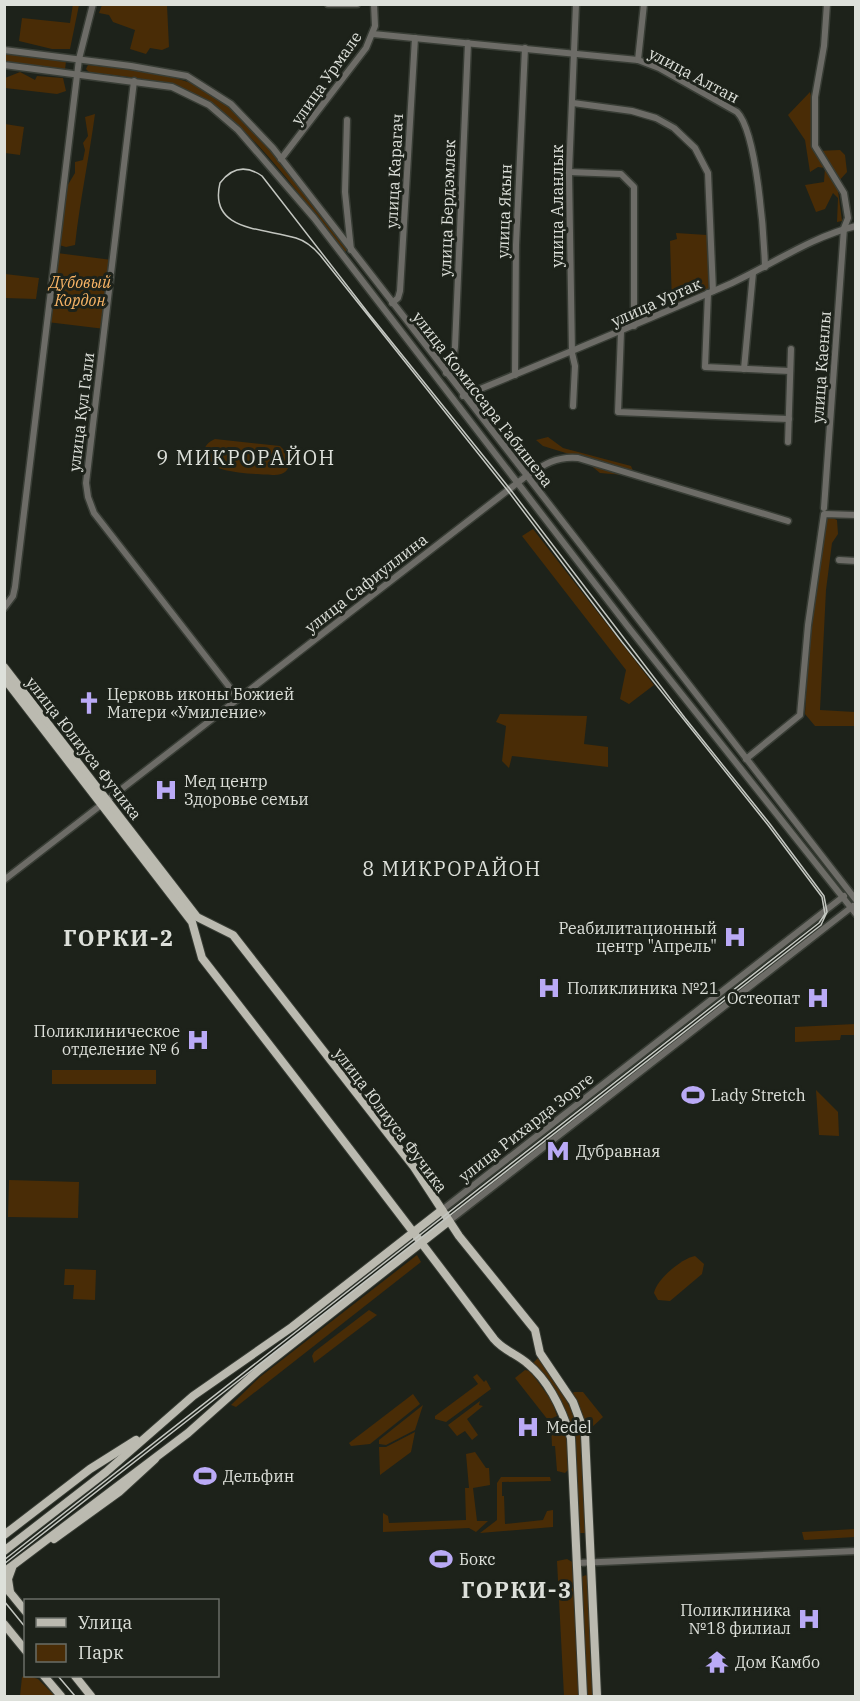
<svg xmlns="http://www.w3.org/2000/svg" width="860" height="1701" viewBox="0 0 860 1701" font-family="'IBM Plex Serif',serif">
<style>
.green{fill:#492c06}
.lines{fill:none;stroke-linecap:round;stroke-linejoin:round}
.minor-casing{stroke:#383d35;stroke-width:9}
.major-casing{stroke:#383d35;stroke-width:10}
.minor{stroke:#6d6c67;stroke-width:6}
.major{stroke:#bbbab0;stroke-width:8}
.tram{stroke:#c3c6c0;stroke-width:1.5}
.labels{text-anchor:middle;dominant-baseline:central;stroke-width:6;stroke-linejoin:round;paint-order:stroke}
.street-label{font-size:16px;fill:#dde0da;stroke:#1d221a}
.park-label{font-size:16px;font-style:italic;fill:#f8b466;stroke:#1d221a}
.poi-label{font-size:16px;fill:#dde0da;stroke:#1d221a;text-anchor:start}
.quarter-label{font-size:20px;letter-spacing:1.5px;fill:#dde0da;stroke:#1d221a}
.district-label{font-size:22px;font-weight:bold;letter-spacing:1.5px;fill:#dde0da;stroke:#1d221a}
</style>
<rect width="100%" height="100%" fill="#1d221a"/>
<!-- green -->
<g class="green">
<polygon points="73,4 79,5 70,49 52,49 19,41 22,18 70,23"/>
<polygon points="102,5 167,5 169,47 162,50 150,48 146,54 130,49 135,30 113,22 109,15 99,13"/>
<polygon points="5,54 66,61 65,70 5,62"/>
<path d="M88 65C121 68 156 71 188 82 249 103 309 198 348 249L344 253C304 202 242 108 180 88 150 78 119 76 89 72L86 69Z"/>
<polygon points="20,72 35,80 37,76 63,78 66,91 57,94 5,88 5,78"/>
<path d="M810 92C817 114 807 131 816 151L840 150 845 155 847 172 837 183 842 221 837 222 838 198 833 193 825 209 816 212 805 185 824 182 825 168 818 167 810 172 805 140 788 115Z"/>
<path d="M95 114C89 158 80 200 75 245L66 247 59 245 66 188 75 173V162L83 160 85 150 83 143 88 136 85 117Z"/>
<polygon points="5,124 24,127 20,155 5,153"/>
<polygon points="676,233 707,235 711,288 672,304 670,241 677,239"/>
<polygon points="57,253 112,260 105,329 47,322"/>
<polygon points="5,274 39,278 36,299 5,298"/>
<polygon points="548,437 563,448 631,466 635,476 600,473 582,458 543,446 536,440"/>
<path d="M215 439 280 446 290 456C291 468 286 475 274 475 258 474 204 474 204 454 204 446 208 442 215 439Z"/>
<polygon points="831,517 837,520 838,534 832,543 826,590 820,710 855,712 855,726 815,726 805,714 808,662 824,521"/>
<polygon points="533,529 654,685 629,704 620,699 626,670 522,536"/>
<polygon points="500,714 587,716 584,744 608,747 608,767 512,756 509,768 502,761 506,726 496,722"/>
<polygon points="855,1024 855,1035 841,1035 840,1040 795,1042 795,1027"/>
<rect x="52" y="1070" width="104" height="14"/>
<polygon points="816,1090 838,1112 839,1136 819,1135"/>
<polygon points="9,1180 79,1182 78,1218 8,1217"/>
<polygon points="417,1255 421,1262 236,1407 231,1405 260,1377"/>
<path d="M695 1256 704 1264 702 1274 670 1301 658 1300 654 1293C656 1280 682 1258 695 1256Z"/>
<polygon points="65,1269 96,1270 95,1300 73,1299 74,1285 64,1285"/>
<polygon points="369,1310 377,1315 314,1363 312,1356 314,1352"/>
<path d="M538 1358C558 1384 574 1408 582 1440L587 1533H579L574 1438 532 1364Z"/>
<polygon points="525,1370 530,1371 552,1401 557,1416 548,1420 515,1378"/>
<polygon points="477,1374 484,1382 486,1380 491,1389 446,1422 435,1419 435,1416 478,1384 473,1377"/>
<polygon points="574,1392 583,1392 603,1417 590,1429 587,1428 572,1394"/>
<polygon points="413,1394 420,1404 370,1444 351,1446 349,1443"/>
<polygon points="480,1401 479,1405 483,1406 467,1419 478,1435 472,1440 465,1431 457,1436 448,1425"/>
<polygon points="423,1405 415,1430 386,1445 379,1444 379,1440"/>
<polygon points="558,1421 562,1422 568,1439 569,1469 565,1473 557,1471 555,1446 552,1446 551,1425"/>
<polygon points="415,1432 411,1452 380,1475 379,1447 386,1447"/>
<polygon points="475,1452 486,1468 489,1468 490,1485 473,1488 477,1521 488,1521 476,1532 469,1528 383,1532 383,1513 388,1516 389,1523 466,1520 465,1488 469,1488 466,1454"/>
<polygon points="501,1477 550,1477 551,1481 502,1482 502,1496 504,1496 505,1524 543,1520 547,1511 553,1510 553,1527 480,1533 497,1520 497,1483"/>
<polygon points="855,1529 855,1537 804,1540 802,1532"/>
<polygon points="567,1559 574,1563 580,1696 564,1696 557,1561"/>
<polygon points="586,1575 589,1578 594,1696 585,1696 581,1577"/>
<polygon points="26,1675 38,1679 55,1696 20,1696 22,1677"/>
</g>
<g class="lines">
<!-- minor casing -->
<g class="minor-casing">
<g id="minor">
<polyline points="328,4 357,4"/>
<path d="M373 34 638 60 659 68 737 112C757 132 764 236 765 267"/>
<polyline points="4,50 131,66 187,76 231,104 273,148 856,900"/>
<polyline points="638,60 644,4"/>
<polyline points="4,65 172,87 209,105 238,130 314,218 629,628 856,914"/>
<polyline points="134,81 86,483 88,497 94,513 238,698"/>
<polyline points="573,103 632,111 656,118 674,128 695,148 708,173 713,291"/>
<polyline points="347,120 345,192 351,250"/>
<polyline points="281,159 366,48 375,26 374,4"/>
<polyline points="569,172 621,174 634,187 634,326"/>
<polyline points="708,293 705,367 790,371"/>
<polyline points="392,303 398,298 400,291 415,38"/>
<polyline points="621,332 618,412 789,419"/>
<polyline points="744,369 753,273"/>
<polyline points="446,373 452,366 455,347 468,43"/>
<polyline points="515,375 516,245 525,48"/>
<path d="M463 396C553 359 643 322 732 283 773 264 811 237 856 226"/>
<polyline points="573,406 575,366 572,353 569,172 576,4"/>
<polyline points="788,442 791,349"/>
<polyline points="824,508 844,228 848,218 844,193 815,146 815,97 824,46 827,4"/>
<polyline points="839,560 856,561"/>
<polyline points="4,608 13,596 15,587 79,59 93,4"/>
<polyline points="746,759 800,715 808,625 824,514 856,515"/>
<path d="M4 880 525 477C543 465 556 456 578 458L788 521"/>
<polyline points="442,1210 844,896"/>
<polyline points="449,1221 853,906"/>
<polyline points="577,1563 856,1551"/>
</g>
</g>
<!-- major casing -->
<g class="major-casing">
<g id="major">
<polyline points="4,667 197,917 233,935 414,1167 459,1236 535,1330 540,1353 573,1402 585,1434 597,1696"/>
<path d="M4 678 192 922 202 958C300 1084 398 1211 494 1339 504 1351 517 1354 528 1364 550 1382 563 1412 571 1438L583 1696"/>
<polyline points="4,1535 90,1469 136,1440"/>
<polyline points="54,1539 119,1492 155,1459"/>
<polyline points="4,1551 106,1472 193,1396 292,1327 442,1210"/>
<polyline points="4,1572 188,1433 259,1370 449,1221"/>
<polyline points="8,1590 26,1612"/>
<polyline points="10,1592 8,1579 12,1568"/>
<polyline points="4,1624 26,1651"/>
<polyline points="44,1676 61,1696"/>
<polyline points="75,1676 91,1696"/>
</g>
</g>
<!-- minor -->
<use href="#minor" class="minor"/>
<!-- major -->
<use href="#major" class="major"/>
<!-- tram -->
<g class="tram">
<path d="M4 1560 819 923 825 914 822 897 768 825 622 642 508 491 320 255C313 247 306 241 296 238 265 228 208 232 220 183 232 167 246 165 262 176L369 314 510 489 685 718 770 824 824 896 827 912 821 925 4 1564"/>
<polyline points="4,1601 26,1628"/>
<polyline points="58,1676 75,1696"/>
</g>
</g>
<!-- icons -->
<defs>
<g id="church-bare" transform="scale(1.8)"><path d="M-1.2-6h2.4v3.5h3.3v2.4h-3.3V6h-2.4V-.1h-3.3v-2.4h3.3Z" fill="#baaaf6" stroke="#1d221a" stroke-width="2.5" paint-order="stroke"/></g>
<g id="hospital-bare" transform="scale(1.8)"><path d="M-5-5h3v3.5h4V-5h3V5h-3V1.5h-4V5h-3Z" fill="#baaaf6" stroke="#1d221a" stroke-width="2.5" paint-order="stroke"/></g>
<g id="stadium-bare" transform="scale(1.8)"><path d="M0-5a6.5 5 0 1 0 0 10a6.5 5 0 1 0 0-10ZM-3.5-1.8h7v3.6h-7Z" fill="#baaaf6" stroke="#1d221a" stroke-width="2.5" paint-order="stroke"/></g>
<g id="metro-bare" transform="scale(1.8)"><path d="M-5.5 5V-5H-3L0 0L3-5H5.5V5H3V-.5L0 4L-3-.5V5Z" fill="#baaaf6" stroke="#1d221a" stroke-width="2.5" paint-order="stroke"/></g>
<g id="temple-bare" transform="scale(1.8)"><path d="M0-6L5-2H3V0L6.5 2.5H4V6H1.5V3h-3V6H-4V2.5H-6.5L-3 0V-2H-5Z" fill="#baaaf6" stroke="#1d221a" stroke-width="2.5" paint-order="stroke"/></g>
</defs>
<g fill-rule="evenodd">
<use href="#church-bare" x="89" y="703"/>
<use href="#hospital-bare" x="166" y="790"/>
<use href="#hospital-bare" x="735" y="937"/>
<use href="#hospital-bare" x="549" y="988"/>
<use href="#hospital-bare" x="818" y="998"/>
<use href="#hospital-bare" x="198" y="1040"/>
<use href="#stadium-bare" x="693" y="1095"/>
<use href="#metro-bare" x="558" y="1151"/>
<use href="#hospital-bare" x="528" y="1427"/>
<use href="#stadium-bare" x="205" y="1476"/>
<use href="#stadium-bare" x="441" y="1559"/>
<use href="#hospital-bare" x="809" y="1619"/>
<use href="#temple-bare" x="717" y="1662"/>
</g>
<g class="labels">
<!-- street labels -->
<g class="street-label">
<text transform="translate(694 75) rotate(28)">улица Алтан</text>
<text transform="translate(326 78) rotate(-55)">улица Урмале</text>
<text transform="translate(394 171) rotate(-87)">улица Карагач</text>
<text transform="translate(557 206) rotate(-90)">улица Аланлык</text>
<text transform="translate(447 208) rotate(-88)">улица Бердэмлек</text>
<text transform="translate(504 211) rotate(-88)">улица Якын</text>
<text transform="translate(656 302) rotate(-24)">улица Уртак</text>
<text transform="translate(821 367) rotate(-86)">улица Каенлы</text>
<text transform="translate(483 399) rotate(52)">улица Комиссара Габишева</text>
<text transform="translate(81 412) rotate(-83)">улица Кул Гали</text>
<text transform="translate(366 583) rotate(-38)">улица Сафиуллина</text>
<text transform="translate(84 748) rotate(52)">улица Юлиуса Фучика</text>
<text transform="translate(391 1120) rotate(53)">улица Юлиуса Фучика</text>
<text transform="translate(526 1127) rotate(-38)">улица Рихарда Зорге</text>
</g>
<!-- park labels -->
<g class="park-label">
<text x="80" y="282">Дубовый<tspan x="80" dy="18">Кордон</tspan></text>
</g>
<!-- poi labels -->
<g class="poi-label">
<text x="107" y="694">Церковь иконы Божией<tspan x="107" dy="18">Матери «Умиление»</tspan></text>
<text x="184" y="781">Мед центр<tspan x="184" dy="18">Здоровье семьи</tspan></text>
<text x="717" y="928" text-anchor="end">Реабилитационный<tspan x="717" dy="18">центр "Апрель"</tspan></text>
<text x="567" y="988">Поликлиника №21</text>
<text x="800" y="998" text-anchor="end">Остеопат</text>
<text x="180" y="1031" text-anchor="end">Поликлиническое<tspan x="180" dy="18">отделение № 6</tspan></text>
<text x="711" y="1095">Lady Stretch</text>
<text x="576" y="1151">Дубравная</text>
<text x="546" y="1427">Medel</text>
<text x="223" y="1476">Дельфин</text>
<text x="459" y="1559">Бокс</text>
<text x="791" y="1610" text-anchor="end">Поликлиника<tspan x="791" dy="18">№18 филиал</tspan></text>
<text x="735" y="1662">Дом Камбо</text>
</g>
<!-- quarter labels -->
<g class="quarter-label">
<text x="246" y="457">9 МИКРОРАЙОН</text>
<text x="452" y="868">8 МИКРОРАЙОН</text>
</g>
<!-- district labels -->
<g class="district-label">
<text x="119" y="937">ГОРКИ-2</text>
<text x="517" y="1589">ГОРКИ-3</text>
</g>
</g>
<!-- border -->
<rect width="860" height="1701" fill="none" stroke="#dde0da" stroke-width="12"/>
<!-- legend -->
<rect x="24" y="1599" width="195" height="78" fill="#1d221a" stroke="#6a6e67" stroke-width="1.5"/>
<rect x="36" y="1618" width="30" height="9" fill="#bbbab0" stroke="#6a6e67" stroke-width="1.5"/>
<text x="78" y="1629" font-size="18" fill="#dde0da">Улица</text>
<rect x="36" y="1644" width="30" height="18" fill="#492c06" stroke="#6a6e67" stroke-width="1.5"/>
<text x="78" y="1659" font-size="18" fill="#dde0da">Парк</text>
</svg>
